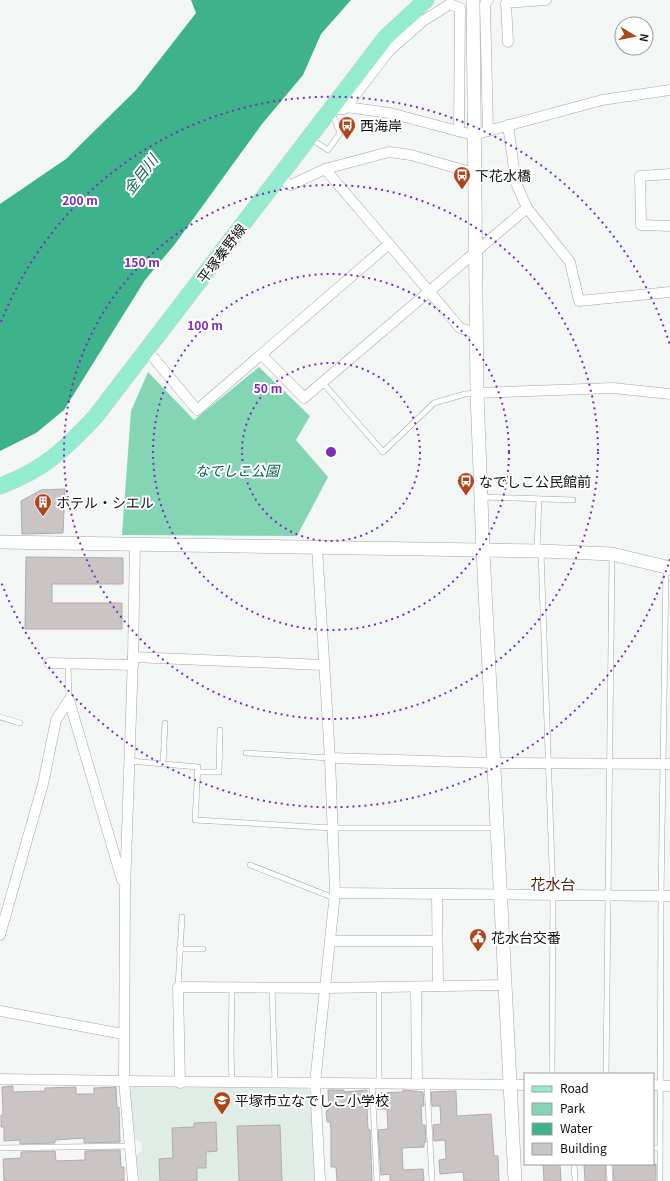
<svg xmlns="http://www.w3.org/2000/svg" width="670" height="1181" viewBox="0 0 670 1181" font-family="Georgia,'Noto Sans JP',serif">
<style>
.built{fill:#e0ece6}
.green{fill:#83d5b4}
.water{fill:#3eb28a}
.building{fill:#c9c5c4;stroke:#afacab}
.lines{fill:none;stroke-linecap:round;stroke-linejoin:round}
.service-casing{stroke:#a3a6a5;stroke-width:6}
.minor-casing{stroke:#a3a6a5;stroke-width:11}
.tertiary-casing{stroke:#a3a6a5;stroke-width:14}
.primary-casing{stroke:#cfcfcf;stroke-width:17}
.service{stroke:#fff;stroke-width:5}
.minor{stroke:#fff;stroke-width:10}
.tertiary{stroke:#fff;stroke-width:13}
.primary{stroke:#94ecce;stroke-width:16}
.ring{fill:none;stroke:#7b2cbf;stroke-width:2;stroke-dasharray:2 4}
.labels{text-anchor:middle;dominant-baseline:central;stroke-width:4;stroke-linejoin:round;paint-order:stroke}
.poi-label{font-size:14px;fill:#0f100f;stroke:#fff;text-anchor:start}
.street-label{font-size:14px;fill:#0f100f;stroke:#fff}
.park-label{font-size:14px;font-style:italic;fill:#005f45;stroke:#fff}
.water-label{font-size:15px;font-style:italic;fill:#0d674c;stroke:#fff}
.neighbourhood-label{font-size:15px;fill:#4d1c09;stroke:#fff}
.centre{fill:#7b2cbf;stroke:#fff;stroke-width:2}
.ring-label{font-size:12px;text-anchor:middle;font-weight:bold;fill:#7b2cbf;stroke:#fff;stroke-width:4;stroke-linejoin:round;paint-order:stroke}
</style>
<rect width="100%" height="100%" fill="#f2f6f4"/>
<!-- built -->
<polygon class="built" points="133,1087 306,1088 311,1092 315,1181 139,1181 136,1155 142,1150 142,1143 135,1138 129,1091"/>
<!-- green -->
<polygon class="green" points="259,367 310,416 296,440 328,477 297,536 122,535 131,411 148,372 194,420"/>
<!-- water -->
<polygon class="water" points="191,0 351,0 321,34 303,75 262,124 175,244 145,280 64,410 36,433 0,451 0,204 66,159 136,90 196,13"/>
<!-- building -->
<g class="building">
<polygon points="65,489 63,533 22,534 21,501 41,490"/>
<polygon points="26,557 123,558 123,584 52,584 52,603 122,603 122,629 25,629"/>
<polygon points="13,1086 13,1092 45,1091 45,1088 76,1087 76,1094 94,1094 94,1088 116,1087 117,1108 119,1107 120,1142 84,1143 84,1138 55,1140 55,1143 20,1144 20,1140 4,1141 4,1127 1,1127 1,1115 3,1115 2,1087"/>
<polygon points="328,1090 344,1090 344,1092 367,1090 367,1093 368,1093 369,1109 367,1109 368,1129 370,1130 372,1181 337,1181 336,1167 331,1167 331,1129 330,1122 327,1122 326,1111 329,1110"/>
<polygon points="403,1090 423,1092 424,1106 421,1106 422,1125 425,1125 426,1142 424,1142 424,1147 402,1148 403,1170 423,1169 424,1181 390,1181 390,1174 381,1175 378,1130 388,1129 387,1109 377,1109 376,1093 403,1092"/>
<polygon points="456,1091 457,1116 491,1114 494,1156 498,1156 499,1181 464,1181 463,1172 440,1174 439,1160 446,1159 445,1140 434,1141 433,1125 441,1124 440,1106 432,1106 431,1092"/>
<polygon points="216,1122 217,1151 206,1152 206,1168 197,1168 197,1181 160,1181 159,1159 173,1158 172,1128 194,1127 194,1123"/>
<polygon points="280,1125 282,1181 239,1181 237,1126"/>
<polygon points="120,1150 121,1167 124,1167 124,1181 4,1181 3,1159 21,1158 21,1152 55,1151 56,1161 85,1160 85,1151"/>
<polygon points="543,1164 560,1164 561,1181 544,1181"/>
<polygon points="584,1164 605,1164 606,1181 585,1181"/>
<polygon points="613,1164 656,1164 656,1181 614,1181"/>
</g>
<g class="lines">
<!-- service casing -->
<g class="service-casing">
<g id="service">
<polyline points="311,139 328,150 340,133 332,113"/>
<polyline points="323,383 383,452 434,403 465,394 476,393"/>
<polyline points="482,497 573,500"/>
<polyline points="537,550 539,499"/>
<polyline points="541,552 553,895 552,1074"/>
<polyline points="68,663 69,700"/>
<polyline points="0,717 20,723"/>
<polyline points="246,753 330,758"/>
<polyline points="130,761 198,767 195,820 332,828 496,828"/>
<polyline points="163,764 165,723"/>
<polyline points="197,772 219,772 220,730"/>
<polyline points="250,865 334,898"/>
<polyline points="179,949 203,949"/>
<polyline points="178,987 182,917"/>
<polyline points="272,987 275,1083"/>
<polyline points="232,988 231,1051 232,1082"/>
<polyline points="379,988 379,1083"/>
<polyline points="606,1074 612,555"/>
<polyline points="372,1084 377,1181"/>
<polyline points="427,1084 432,1181"/>
<polyline points="0,1148 130,1146"/>
<polyline points="653,1148 660,1148"/>
<polyline points="574,1164 575,1181"/>
<polyline points="609,1164 610,1181"/>
<polyline points="660,1181 661,896 666,568"/>
</g>
</g>
<!-- minor casing -->
<g class="minor-casing">
<g id="minor">
<polyline points="488,0 485,4 488,131"/>
<polyline points="508,42 506,3 546,0"/>
<polyline points="346,107 390,50 423,21 450,4 460,8 459,131"/>
<polyline points="330,109 344,109 346,107 390,113 473,135 602,100 670,90"/>
<polyline points="508,125 516,183 527,208 570,262 579,301 670,292"/>
<polyline points="325,169 389,244"/>
<polyline points="670,174 640,176 641,225 670,226"/>
<polyline points="277,178 291,185 325,169 389,152 411,155 474,173"/>
<polyline points="147,350 197,410 389,244 460,328 476,333"/>
<polyline points="262,355 304,398 527,208"/>
<polyline points="477,393 613,388 670,394"/>
<polyline points="317,547 330,758 335,893 315,1083 320,1181"/>
<polyline points="133,657 323,665"/>
<polyline points="49,663 133,665"/>
<polyline points="330,758 494,763 670,764"/>
<polyline points="335,893 670,896"/>
<polyline points="437,895 438,986"/>
<polyline points="0,935 43,784 56,720 69,700 122,880"/>
<polyline points="330,941 437,941"/>
<polyline points="416,987 417,1084"/>
<polyline points="0,1011 123,1034"/>
<polyline points="0,1079 124,1081 125,890 133,657 135,544"/>
<polyline points="180,1083 178,987 325,988 505,985"/>
<polyline points="653,1085 670,1086"/>
<polyline points="133,1181 124,1081 525,1085"/>
</g>
</g>
<!-- tertiary casing -->
<g class="tertiary-casing">
<g id="tertiary">
<polyline points="473,0 477,393 483,551 515,1181"/>
<polyline points="0,542 541,551 612,554 670,568"/>
</g>
</g>
<!-- primary casing -->
<g class="primary-casing">
<path id="primary" d="M0 486C44 470 65 449 96 416L386 37 426 0"/>
</g>
<!-- service -->
<use href="#service" class="service"/>
<!-- minor -->
<use href="#minor" class="minor"/>
<!-- tertiary -->
<use href="#tertiary" class="tertiary"/>
<!-- primary -->
<use href="#primary" class="primary"/>
</g>
<!-- distance rings -->
<g class="ring">
<circle cx="331" cy="452" r="89"/>
<circle cx="331" cy="452" r="178"/>
<circle cx="331" cy="452" r="267"/>
<path d="M670 559A355 355 0 0 1 1 582M1 322A355 355 0 0 1 670 345"/>
</g>
<!-- icons -->
<defs>
<g id="bus-pin" transform="scale(0.9)"><path d="M0 17L-7.5 6A9.5 9.5 0 1 1 7.5 6Z" fill="#ac461d" stroke="#fff"/><path d="M-5-6H5V4H4V6H2V4H-2V6H-4V4H-5ZM-3.5-4V0h7V-4ZM-3.5 1.2v1.5H-2V1.2ZM2 1.2v1.5H3.5V1.2Z" fill="#fff"/></g>
<g id="building-pin" transform="scale(0.9)"><path d="M0 17L-7.5 6A9.5 9.5 0 1 1 7.5 6Z" fill="#ac461d" stroke="#fff"/><path d="M-4-6H4V6H1V3H-1V6H-4ZM-2.5-4.3h1.7v1.8h-1.7ZM.8-4.3h1.7v1.8H.8ZM-2.5-1h1.7V.8h-1.7ZM.8-1h1.7V.8H.8Z" fill="#fff"/></g>
<g id="civic-pin" transform="scale(0.9)"><path d="M0 17L-7.5 6A9.5 9.5 0 1 1 7.5 6Z" fill="#ac461d" stroke="#fff"/><path d="M-.6-6.5H3V-4.5H.6V-3L4-1V1h2V6H-6V1h2V-1L-.6-3ZM-1.2 2.5V6h2.4V2.5Z" fill="#fff"/></g>
<g id="school-pin" transform="scale(0.9)"><path d="M0 17L-7.5 6A9.5 9.5 0 1 1 7.5 6Z" fill="#ac461d" stroke="#fff"/><path d="M0-5L7-2L0 1L-7-2ZM-4 1L0 2.5L4 1V4Q0 6-4 4Z" fill="#fff"/></g>
</defs>
<g fill-rule="evenodd">
<use href="#bus-pin" x="347" y="125"/>
<use href="#bus-pin" x="462" y="175"/>
<use href="#bus-pin" x="466" y="481"/>
<use href="#building-pin" x="43" y="502"/>
<use href="#civic-pin" x="478" y="937"/>
<use href="#school-pin" x="222" y="1100"/>
</g>
<g class="labels">
<!-- poi labels -->
<g class="poi-label">
<text x="360" y="125">西海岸</text>
<text x="475" y="175">下花水橋</text>
<text x="479" y="481">なでしこ公民館前</text>
<text x="56" y="502">ホテル・シエル</text>
<text x="491" y="937">花水台交番</text>
<text x="235" y="1100">平塚市立なでしこ小学校</text>
</g>
<!-- street labels -->
<g class="street-label">
<text transform="translate(221 253) rotate(-53)">平塚秦野線</text>
</g>
<!-- park labels -->
<g class="park-label">
<text x="237" y="470">なでしこ公園</text>
</g>
<!-- water labels -->
<g class="water-label">
<text transform="translate(140 174) rotate(-52)">金目川</text>
</g>
<!-- neighbourhood labels -->
<g class="neighbourhood-label">
<text x="553" y="883">花水台</text>
</g>
</g>
<circle cx="331" cy="452" r="6" class="centre"/>
<g class="ring-label">
<text x="80" y="205">200 m</text>
<text x="142" y="267">150 m</text>
<text x="205" y="330">100 m</text>
<text x="268" y="393">50 m</text>
</g>
<!-- legend -->
<rect x="524" y="1073" width="130" height="92" fill="#ffffff" stroke="#9f9f9f"/>
<rect x="532" y="1086" width="20" height="6" fill="#94ecce" stroke="#9f9f9f"/>
<text x="560" y="1093" font-size="12" fill="#0f100f">Road</text>
<rect x="532" y="1103" width="20" height="12" fill="#83d5b4" stroke="#9f9f9f"/>
<text x="560" y="1113" font-size="12" fill="#0f100f">Park</text>
<rect x="532" y="1123" width="20" height="12" fill="#3eb28a" stroke="#9f9f9f"/>
<text x="560" y="1133" font-size="12" fill="#0f100f">Water</text>
<rect x="532" y="1143" width="20" height="12" fill="#c9c5c4" stroke="#9f9f9f"/>
<text x="560" y="1153" font-size="12" fill="#0f100f">Building</text>
<!-- north arrow -->
<g transform="translate(634 36) rotate(100)"><circle r="19" fill="#ffffff" stroke="#9f9f9f"/>
<path d="M0-3L7 15L0 10L-7 15Z" fill="#ac461d"/>
<text y="-6" font-size="11" font-weight="bold" text-anchor="middle" fill="#0f100f">N</text>
</g>
</svg>
